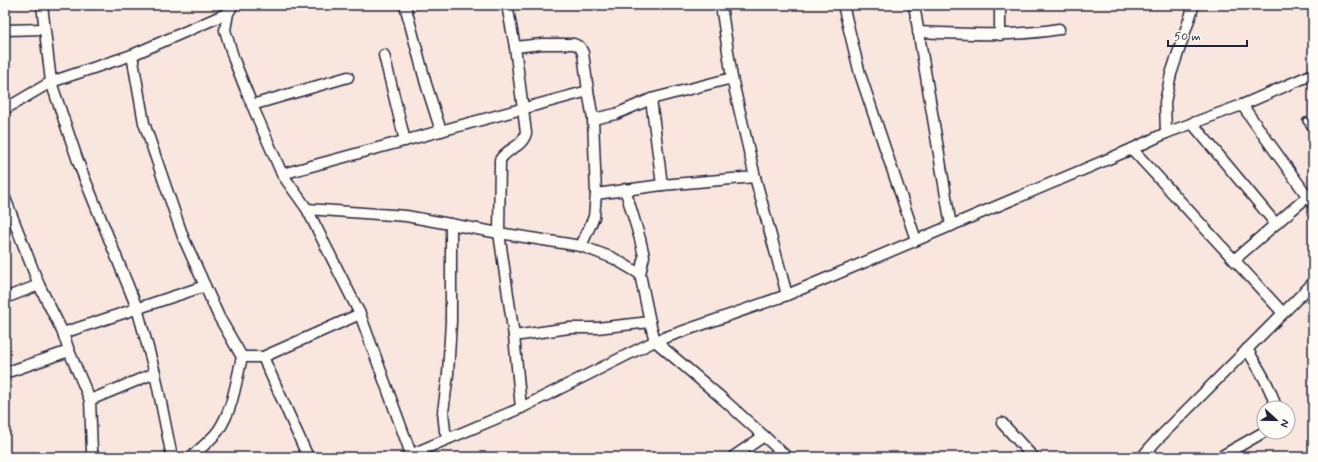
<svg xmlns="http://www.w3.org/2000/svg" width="1318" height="462" viewBox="0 0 1318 462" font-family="Mynerve,sans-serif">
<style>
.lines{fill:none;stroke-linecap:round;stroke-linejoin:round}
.service-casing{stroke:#22223b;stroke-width:8}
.minor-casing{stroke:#22223b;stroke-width:13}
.service{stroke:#fdfcf7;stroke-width:5}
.minor{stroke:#fdfcf7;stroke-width:10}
</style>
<rect width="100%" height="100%" fill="#f9e7df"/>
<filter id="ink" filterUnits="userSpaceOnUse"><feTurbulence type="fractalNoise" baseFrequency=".025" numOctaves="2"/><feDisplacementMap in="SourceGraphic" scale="8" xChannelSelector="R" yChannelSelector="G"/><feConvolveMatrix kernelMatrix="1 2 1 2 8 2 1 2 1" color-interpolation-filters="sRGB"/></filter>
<g filter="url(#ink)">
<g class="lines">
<!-- service casing -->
<g class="service-casing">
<polyline id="service" points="1306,121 1313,130"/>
</g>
<!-- minor casing -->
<g class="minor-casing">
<g id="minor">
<polyline points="42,5 51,82 80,167 137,308 155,373 172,457"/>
<polyline points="233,5 228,13 225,30 234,60 252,105 282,174 307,209 360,314 411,454"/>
<polyline points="405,5 426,84 441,131"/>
<path d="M507 5 515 47 526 133C522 148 508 147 500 160L499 233 514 336 521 408"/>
<polyline points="721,5 732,78 755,177 787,295"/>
<polyline points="843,5 860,74 916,240"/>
<polyline points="914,5 951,226"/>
<polyline points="5,30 44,29"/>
<path d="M918 32C965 34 1012 37 1059 29"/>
<polyline points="1000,35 1000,5"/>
<polyline points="515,47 542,44 574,44 580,47 583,53 588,91 593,119 596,194 594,217 581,246"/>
<path d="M132 55 144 123 183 237 219 317 242 357C236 382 233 409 218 431 211 440 200 449 191 457"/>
<polyline points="384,55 405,141"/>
<polyline points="651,99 662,185"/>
<polyline points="252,105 348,77"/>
<polyline points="1242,105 1313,204"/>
<polyline points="5,109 51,82 132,55 228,13"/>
<polyline points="593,119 616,114 651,99 732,78"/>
<polyline points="1192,123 1276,224"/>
<polyline points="1166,133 1165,102 1171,74 1194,5"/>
<polyline points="1132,149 1283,313"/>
<polyline points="282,174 588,91"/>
<polyline points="625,189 640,239 644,256 640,274"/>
<polyline points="596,194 662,185 755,177"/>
<polyline points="5,198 39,285 63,333 69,351 90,400 92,451 94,457"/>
<polyline points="307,209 406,216 499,233 581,246 613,258 640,274 650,322 655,341 724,400 787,457"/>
<polyline points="1234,260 1307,197"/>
<polyline points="5,298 39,285"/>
<polyline points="63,333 205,286"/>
<polyline points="514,336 569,328 597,328 650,322"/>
<path d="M1247 349C1258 368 1271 387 1276 408"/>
<polyline points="242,357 263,357 360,314"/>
<polyline points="263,357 308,457"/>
<polyline points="5,373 69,351"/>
<polyline points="90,400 155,373"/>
<polyline points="1002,423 1033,457"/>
<polyline points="449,438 445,431 443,412 448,374 451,321 451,224"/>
<polyline points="405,457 521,408 655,341 787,295 1132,149 1166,133 1242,105 1313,74"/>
<polyline points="733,457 764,436"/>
<polyline points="1142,457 1155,442 1313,283"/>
<polyline points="1220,457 1264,432"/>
</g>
</g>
<!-- service -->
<use href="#service" class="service"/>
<!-- minor -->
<use href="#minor" class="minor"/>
</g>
</g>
<!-- margin -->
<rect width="1318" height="462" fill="none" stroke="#fdfcf7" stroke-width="20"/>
<rect x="10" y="10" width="1298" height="442" fill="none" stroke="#22223b" stroke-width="1.5" filter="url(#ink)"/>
<!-- north arrow -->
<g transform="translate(1276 420) rotate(112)"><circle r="19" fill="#fdfcf7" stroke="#a5a5ac"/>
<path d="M0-3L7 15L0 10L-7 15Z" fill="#22223b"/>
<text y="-6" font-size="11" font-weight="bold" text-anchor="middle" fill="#22223b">N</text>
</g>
<!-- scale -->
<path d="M1168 40v6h79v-6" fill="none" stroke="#22223b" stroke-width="2"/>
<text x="1174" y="40" font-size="12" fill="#22223b" stroke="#fdfcf7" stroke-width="3" paint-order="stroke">50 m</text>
</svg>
